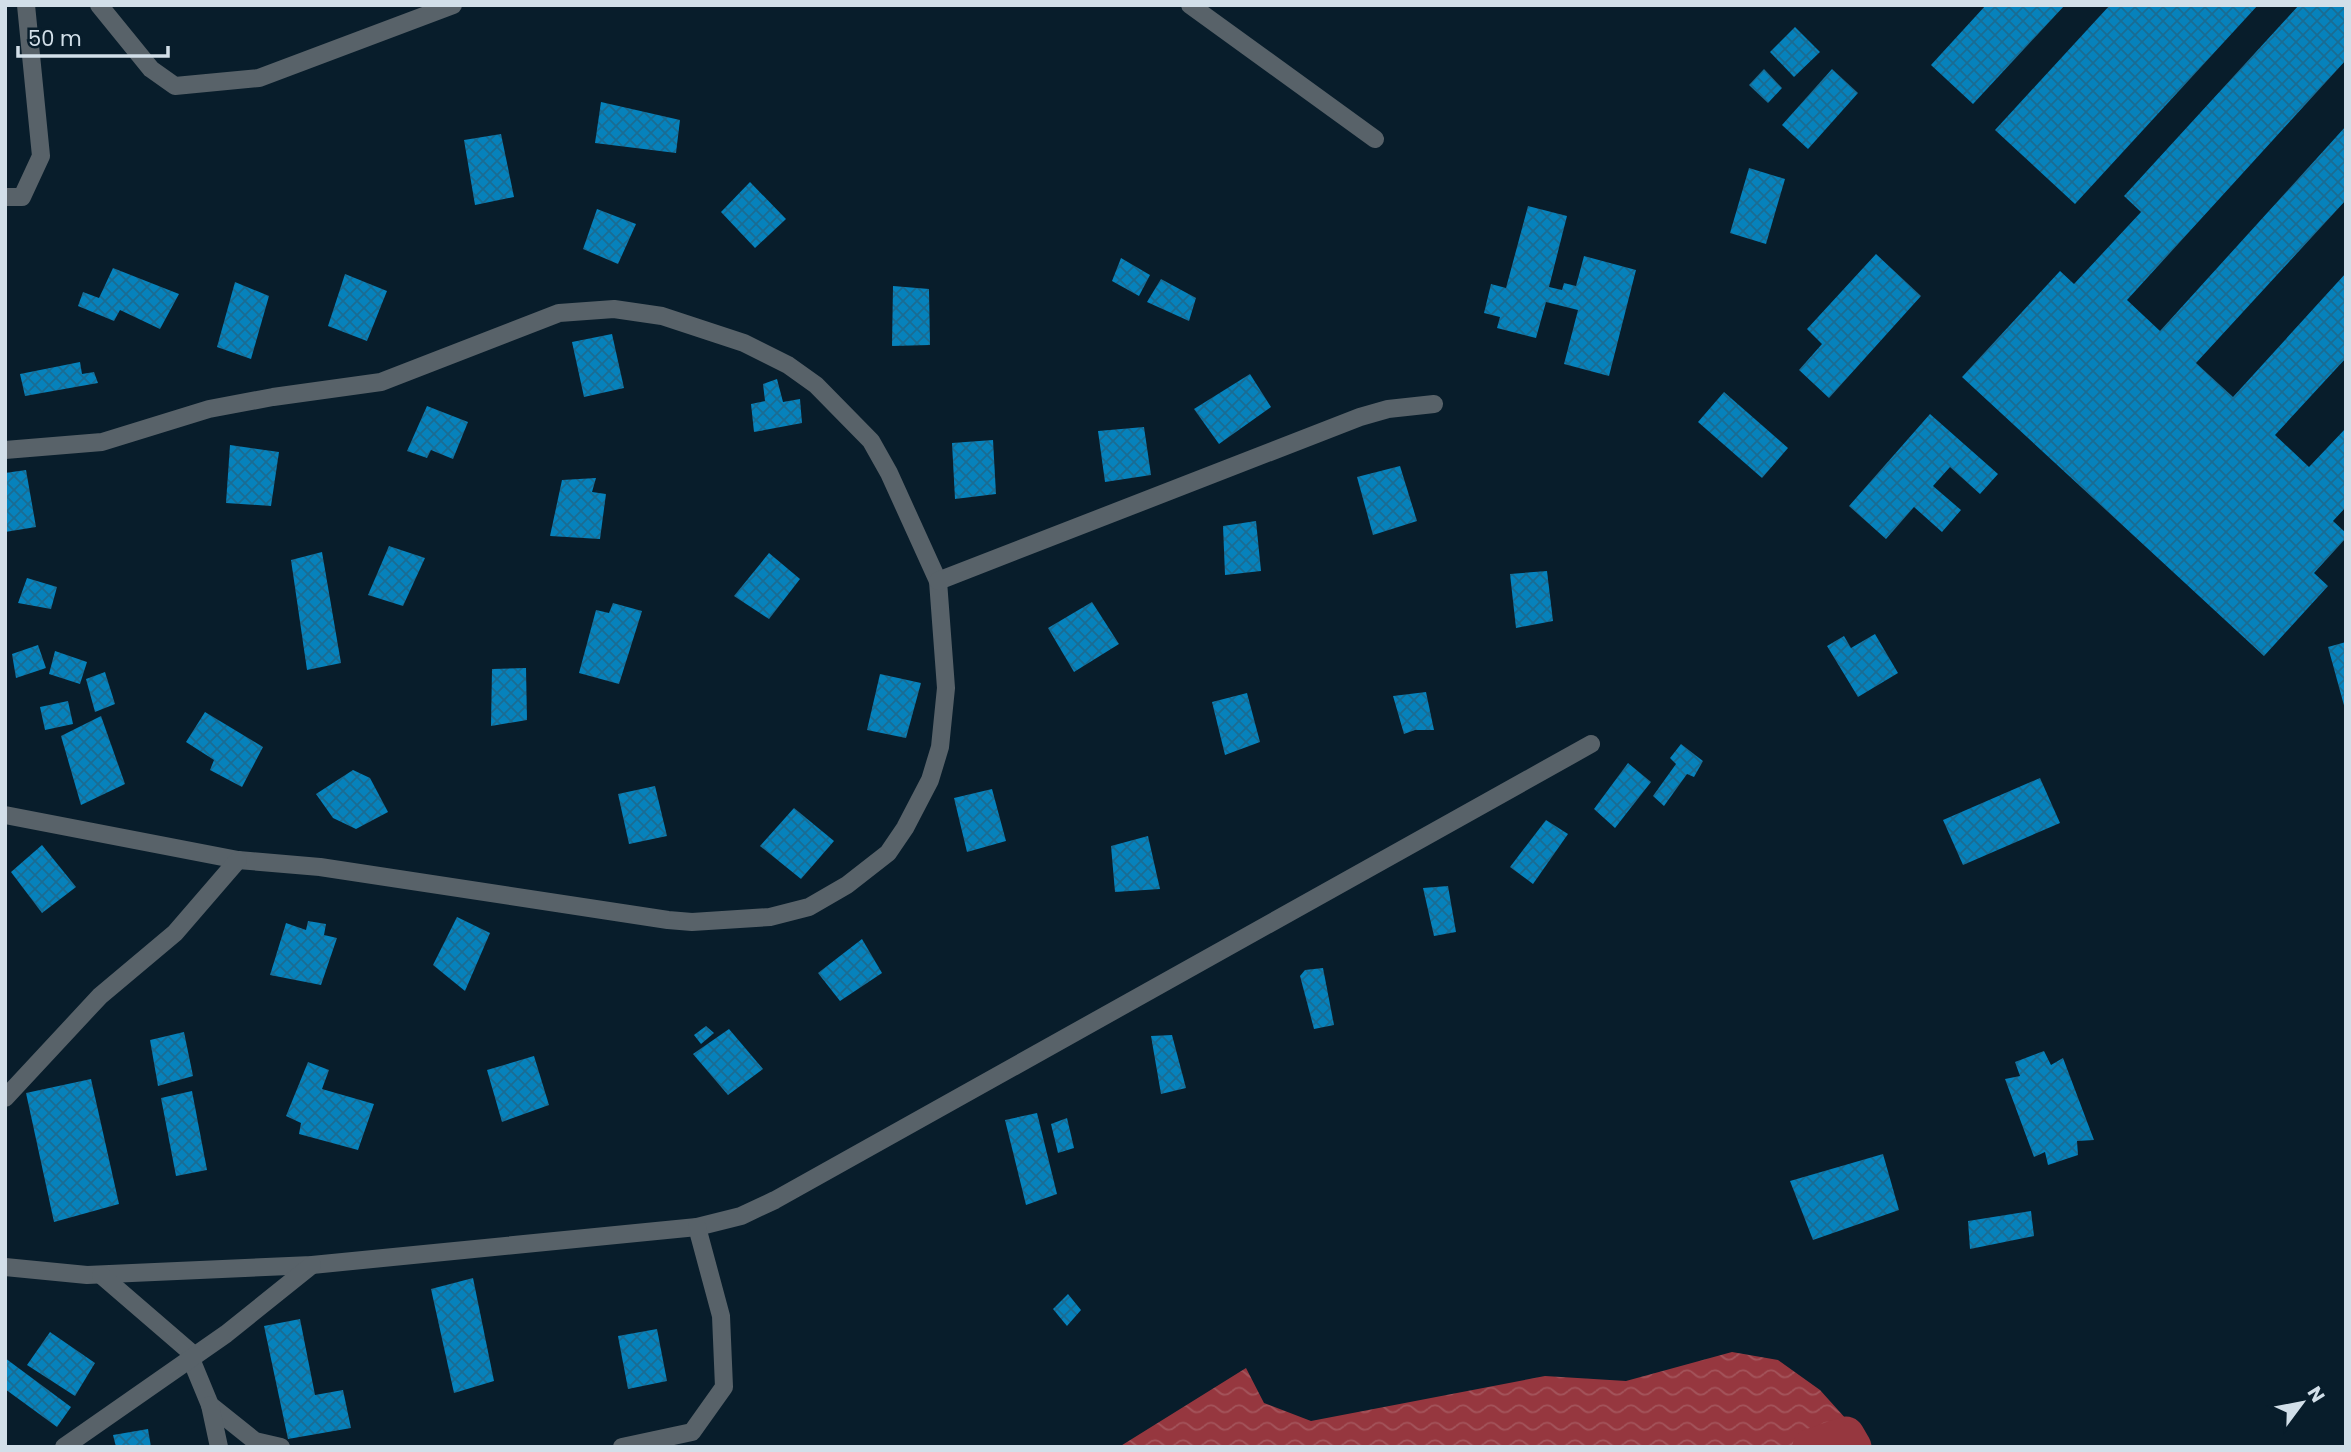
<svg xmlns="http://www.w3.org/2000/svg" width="2351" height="1452" viewBox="0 0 2351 1452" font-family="Poppins,sans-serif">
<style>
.water{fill:url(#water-waves)}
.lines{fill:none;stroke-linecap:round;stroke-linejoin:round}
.river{stroke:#96373f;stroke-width:37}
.building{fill:url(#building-cross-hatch)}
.minor{stroke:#586269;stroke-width:18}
</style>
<defs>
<pattern id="water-waves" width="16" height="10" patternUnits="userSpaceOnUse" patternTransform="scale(1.75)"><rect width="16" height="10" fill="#96373f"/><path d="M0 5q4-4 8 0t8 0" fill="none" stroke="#a4545b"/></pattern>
<pattern id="building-cross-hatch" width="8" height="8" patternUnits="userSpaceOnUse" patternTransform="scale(1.75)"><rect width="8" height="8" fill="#0682bc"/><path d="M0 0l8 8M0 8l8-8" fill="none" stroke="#1a6c93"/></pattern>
</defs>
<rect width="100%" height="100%" fill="#081d2b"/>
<!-- water -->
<polygon class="water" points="1732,1352 1778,1360 1820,1390 1856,1430 1825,1447 1119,1447 1246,1368 1264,1403 1311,1421 1545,1376 1626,1381"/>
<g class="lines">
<!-- river -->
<polyline class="river" points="1811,1447 1846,1435 1853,1447"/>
</g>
<!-- building -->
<g class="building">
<polygon points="1986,5 2065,5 1973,104 1931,65"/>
<polygon points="2110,5 2258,5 2075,204 1995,130"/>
<polygon points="2299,5 2346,5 2346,60 2127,300 2160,331 2346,126 2346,200 2196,363 2233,397 2346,273 2346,358 2275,435 2309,467 2346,428 2346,507 2333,521 2346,533 2346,538 2314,573 2328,586 2264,656 1962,377 2060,271 2074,284 2141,212 2124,196"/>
<polygon points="1795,27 1820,52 1794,77 1770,52"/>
<polygon points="1764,69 1782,88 1768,103 1749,85"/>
<polygon points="1832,69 1858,93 1808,149 1782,125"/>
<polygon points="601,102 680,120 676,153 595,143"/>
<polygon points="501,134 514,197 475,205 464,140"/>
<polygon points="1749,168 1785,179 1766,244 1730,233"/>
<polygon points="750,182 786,219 755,248 721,212"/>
<polygon points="1528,206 1567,216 1549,287 1562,290 1564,283 1576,286 1584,256 1636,270 1609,376 1564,364 1578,310 1546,302 1536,338 1497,328 1500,317 1484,313 1491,284 1506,288"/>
<polygon points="597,209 636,224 618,264 583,249"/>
<polygon points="1876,254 1921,296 1829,398 1799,370 1822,344 1807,329"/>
<polygon points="1121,258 1150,275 1139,296 1112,281"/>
<polygon points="113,268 179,294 160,329 120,310 114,321 78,306 83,292 99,298"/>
<polygon points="345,274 387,291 367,341 328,326"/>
<polygon points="1161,279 1196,298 1189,321 1147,302"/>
<polygon points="235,282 269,296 251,359 217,347"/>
<polygon points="893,286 929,289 930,345 892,346"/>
<polygon points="612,334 624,388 584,397 572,342"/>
<polygon points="80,362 82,374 94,372 98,383 25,396 20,374"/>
<polygon points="1250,374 1271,407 1219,444 1194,409"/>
<polygon points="777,379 783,402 800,399 802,423 754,432 751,404 765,401 763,384"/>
<polygon points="1724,392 1788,448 1762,478 1698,422"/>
<polygon points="427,406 468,422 453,459 431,450 427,458 407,451"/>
<polygon points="1930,414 1998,474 1980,494 1950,467 1933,486 1961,510 1942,532 1914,507 1886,539 1849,506"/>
<polygon points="1144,427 1151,475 1105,482 1098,431"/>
<polygon points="993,440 996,494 955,499 952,443"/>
<polygon points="230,445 279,452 271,506 226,503"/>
<polygon points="1400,466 1417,521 1373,535 1357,477"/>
<polygon points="26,470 36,527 5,532 5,473"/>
<polygon points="596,478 592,492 606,494 600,539 550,536 562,480"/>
<polygon points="1256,521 1261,571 1225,575 1223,526"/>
<polygon points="389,546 425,558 403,606 368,595"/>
<polygon points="322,552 341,663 307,670 291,560"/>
<polygon points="769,553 800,579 769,619 734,596"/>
<polygon points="1547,571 1553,621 1516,628 1510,574"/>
<polygon points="27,578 57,587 51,609 18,603"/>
<polygon points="1092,602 1119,644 1074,672 1048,628"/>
<polygon points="613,603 642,611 619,684 579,673 596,610 609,613"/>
<polygon points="1875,634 1898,673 1858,697 1827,646 1844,636 1851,648"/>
<polygon points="2346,642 2346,709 2345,709 2328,647"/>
<polygon points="38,645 46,668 16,678 12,654"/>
<polygon points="55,651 87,662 80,684 49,674"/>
<polygon points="526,668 527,720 491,726 492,669"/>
<polygon points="105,672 115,704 95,712 86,679"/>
<polygon points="880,674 921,683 906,738 867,730"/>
<polygon points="1426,692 1434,730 1415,730 1404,734 1393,696"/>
<polygon points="1247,693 1260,742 1225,755 1212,702"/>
<polygon points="68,701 73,724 45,730 40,707"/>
<polygon points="205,712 263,747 242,787 210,770 214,760 186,742"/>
<polygon points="101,716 125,784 81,805 61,736"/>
<polygon points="1681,744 1703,761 1694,777 1687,774 1664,806 1653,796 1676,764 1670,758"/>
<polygon points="1628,763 1651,782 1615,828 1594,809"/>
<polygon points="353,770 370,778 388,812 356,829 333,818 316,794"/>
<polygon points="2040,778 2060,823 1963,865 1943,820"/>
<polygon points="655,786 667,836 629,844 618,794"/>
<polygon points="992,789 1006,841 967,852 954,798"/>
<polygon points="794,808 834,841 801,879 760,846"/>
<polygon points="1546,820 1568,834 1533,884 1510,867"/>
<polygon points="1148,836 1160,889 1115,892 1111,846"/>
<polygon points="42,845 76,887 42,913 11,872"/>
<polygon points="1448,886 1456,932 1434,936 1423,888"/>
<polygon points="457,917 490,933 465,991 433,965"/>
<polygon points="308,921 326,924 324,935 337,938 321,985 270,975 286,923 306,930"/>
<polygon points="862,939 882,973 840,1001 818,973"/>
<polygon points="1323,968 1334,1025 1314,1029 1300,976 1305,970"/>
<polygon points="706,1026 714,1033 701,1044 694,1035"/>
<polygon points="729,1029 763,1069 728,1095 693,1054"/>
<polygon points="184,1032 193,1076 158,1086 150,1040"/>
<polygon points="1172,1035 1186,1088 1161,1094 1151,1036"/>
<polygon points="2044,1051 2051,1065 2063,1058 2094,1140 2077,1141 2078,1155 2048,1165 2045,1152 2034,1157 2005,1079 2020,1076 2015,1062"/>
<polygon points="534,1056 549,1105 502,1122 487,1070"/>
<polygon points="308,1062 329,1070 322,1089 374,1104 358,1150 299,1134 301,1123 286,1116"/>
<polygon points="91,1079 119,1204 54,1222 26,1093"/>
<polygon points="192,1091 207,1170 176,1176 161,1098"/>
<polygon points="1037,1113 1057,1194 1026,1205 1005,1120"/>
<polygon points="1067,1118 1074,1148 1058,1153 1051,1124"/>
<polygon points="1883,1154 1899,1210 1813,1240 1790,1181"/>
<polygon points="2031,1211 2034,1236 1970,1249 1968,1221"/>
<polygon points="473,1278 494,1381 454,1393 431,1289"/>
<polygon points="1068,1294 1081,1310 1067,1326 1053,1309"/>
<polygon points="300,1319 315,1395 343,1390 351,1428 288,1439 264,1326"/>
<polygon points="657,1329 667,1381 628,1389 618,1336"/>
<polygon points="50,1332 95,1363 75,1396 27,1365"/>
<polygon points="5,1358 71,1407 57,1427 5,1389"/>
<polygon points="148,1429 151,1447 116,1447 113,1435"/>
</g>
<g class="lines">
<!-- minor -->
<g class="minor">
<polyline points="99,5 151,69 175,86 259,78 453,5"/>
<polyline points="1190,5 1375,139"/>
<polyline points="5,197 22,197 41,156 26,5"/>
<polyline points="5,450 102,442 209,409 273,397 381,382 559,313 614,309 662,316 744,343 788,365 816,385 871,441 889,473 938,581 946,688 940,747 930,780 905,828 888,853 847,885 809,907 770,917 692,922 668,920 320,867 238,860 5,815"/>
<polyline points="938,581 1360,417 1388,409 1434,404"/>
<polyline points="5,1098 100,996 175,933 238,860"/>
<polyline points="5,1267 87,1275 312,1265 697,1227 741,1216 775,1200 1591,744"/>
<polyline points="101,1275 195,1356"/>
<polyline points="191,1359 210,1405 255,1441 281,1447"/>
<polyline points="210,1405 219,1447"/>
<polyline points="64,1447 226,1334 312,1265"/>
<polyline points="622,1447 692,1432 724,1387 721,1316 697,1227"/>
</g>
</g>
<!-- border -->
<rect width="2351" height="1452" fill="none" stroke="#d2dfe9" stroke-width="14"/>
<!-- north arrow -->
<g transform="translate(2302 1403) rotate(58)" stroke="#081d2b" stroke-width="5" paint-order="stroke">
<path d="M0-5L12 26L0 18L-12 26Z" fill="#d2dfe9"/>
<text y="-10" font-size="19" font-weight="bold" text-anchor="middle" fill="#d2dfe9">N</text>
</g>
<!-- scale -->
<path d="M18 46v10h150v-10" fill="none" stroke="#d2dfe9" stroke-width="3.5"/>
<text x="28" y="46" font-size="21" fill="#d2dfe9" stroke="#081d2b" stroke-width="5" paint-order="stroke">50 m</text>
</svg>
